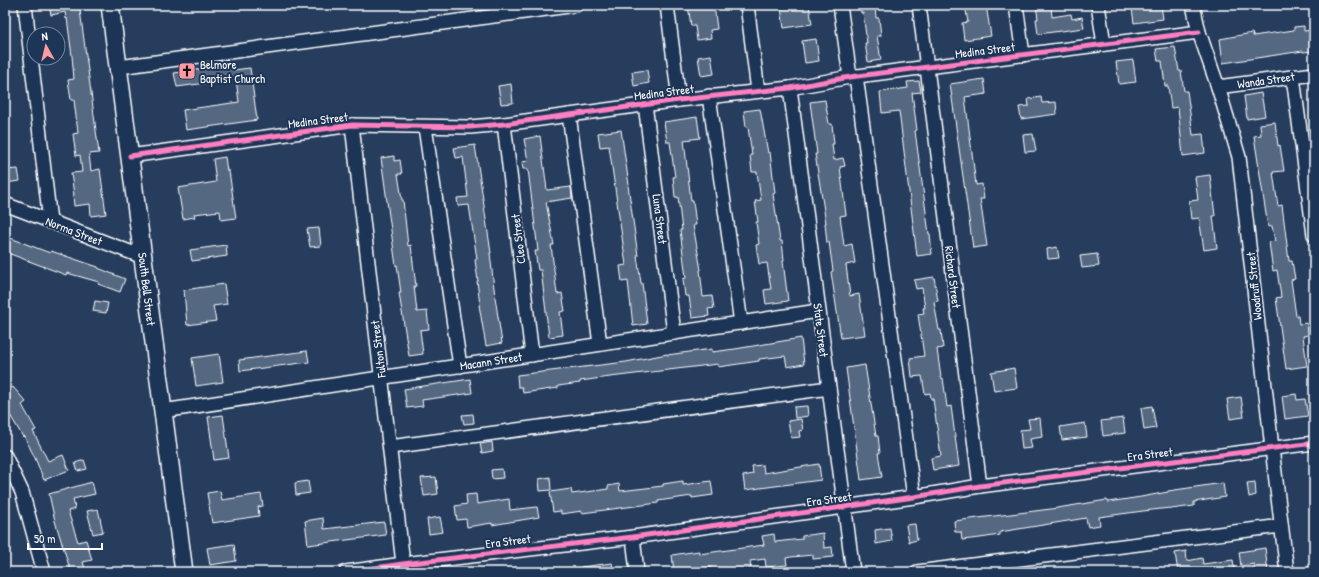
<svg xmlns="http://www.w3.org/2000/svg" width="1319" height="577" viewBox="0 0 1319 577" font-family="'Patrick Hand',sans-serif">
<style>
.building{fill:#556781;stroke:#fff}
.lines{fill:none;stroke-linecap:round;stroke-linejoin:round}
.minor-casing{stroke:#fff;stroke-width:16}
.major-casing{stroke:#fff;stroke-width:20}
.minor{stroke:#1d3557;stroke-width:13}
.major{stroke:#1d3557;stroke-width:17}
.cycleway-casing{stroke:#1d3557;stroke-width:8}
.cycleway{stroke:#ff80c0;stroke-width:5}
.labels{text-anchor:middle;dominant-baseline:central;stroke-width:4;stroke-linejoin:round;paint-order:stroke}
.street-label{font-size:12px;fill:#fff;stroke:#1d3557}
.poi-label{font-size:12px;fill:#fff;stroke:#1d3557;text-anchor:start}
</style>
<rect width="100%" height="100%" fill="#263d5e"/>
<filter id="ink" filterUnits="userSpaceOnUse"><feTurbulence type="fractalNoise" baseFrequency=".025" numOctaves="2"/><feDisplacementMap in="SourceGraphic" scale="8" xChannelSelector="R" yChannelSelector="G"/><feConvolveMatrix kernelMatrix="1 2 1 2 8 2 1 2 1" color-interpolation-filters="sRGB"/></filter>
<g filter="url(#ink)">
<!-- building -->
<g class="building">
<polygon points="49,5 83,5 84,10 80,10 99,153 89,154 91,171 100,169 106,214 91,216 90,204 74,206 73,195 74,195 71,173 82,172 80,155 76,156 73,134 78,133 74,100 71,100 68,80 74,79 72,56 67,18 66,19 65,12 51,15"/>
<polygon points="688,5 714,5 717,29 710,30 711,38 697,40 695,26 691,26"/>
<polygon points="801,5 809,5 812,24 784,28 781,8"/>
<polygon points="860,5 875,5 876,18 879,18 881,36 877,36 881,60 868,62 865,43 867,43 863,13 861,13"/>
<polygon points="965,5 986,5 991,36 964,40 962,23 968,22"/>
<polygon points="1036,5 1051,5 1052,17 1071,14 1072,19 1082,17 1084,28 1038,34 1036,19 1038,19"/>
<polygon points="1161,5 1163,19 1134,23 1132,8"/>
<polygon points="1304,26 1304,31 1314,30 1314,51 1303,52 1303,51 1223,63 1220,39 1252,33 1253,36 1294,30 1294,27"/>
<polygon points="816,39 819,61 805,63 802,41"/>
<polygon points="1175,47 1179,71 1181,71 1184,91 1187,91 1193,135 1203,134 1205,153 1183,156 1178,107 1171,108 1168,86 1165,86 1162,61 1158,61 1156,49"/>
<polygon points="711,55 714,74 701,76 698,57"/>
<polygon points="1133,60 1136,82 1119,84 1116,62"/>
<polygon points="232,65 233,70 250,68 257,120 186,130 183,110 239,102 236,79 177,87 174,73"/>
<polygon points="647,70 649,83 634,86 632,72"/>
<polygon points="984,79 986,94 965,97 976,185 982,184 984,199 980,199 987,246 973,248 950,84"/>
<polygon points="919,81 921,92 912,93 917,130 915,131 929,234 930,234 932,254 917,256 899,111 882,113 880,92 908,88 907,82"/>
<polygon points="511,84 513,103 501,104 498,86"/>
<polygon points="1261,93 1265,116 1247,119 1244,96"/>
<polygon points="1041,97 1042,103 1056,102 1057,114 1021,119 1019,107 1029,106 1028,99"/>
<polygon points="825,100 829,124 832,124 834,144 832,144 834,160 843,158 845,166 840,167 846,215 840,216 844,246 852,244 855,263 846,265 850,296 859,294 865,335 841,338 831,272 833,271 829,242 827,243 825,223 826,223 815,154 817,154 810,102"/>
<polygon points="760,109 768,153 770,152 775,193 773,194 780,241 782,241 784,260 783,261 788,301 766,304 764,290 771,289 767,263 759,264 756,245 759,244 756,222 758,222 755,201 761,200 757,172 752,172 750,155 752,155 748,127 746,127 744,111"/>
<polygon points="697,117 700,138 684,140 691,201 693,201 696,225 693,225 701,270 700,270 703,297 712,296 714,308 708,309 709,316 692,318 689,296 685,296 683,279 686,278 680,230 682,230 678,197 675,197 673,177 675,177 670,142 667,142 664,122"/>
<polygon points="1275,122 1278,146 1280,145 1284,171 1273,172 1278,206 1282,205 1289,261 1292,261 1295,279 1291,280 1296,316 1298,316 1299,324 1307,323 1308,335 1303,336 1307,366 1286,369 1276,298 1281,297 1277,270 1273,271 1269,242 1275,241 1272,226 1268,227 1254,136 1261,135 1260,124"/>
<polygon points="621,130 629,185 628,185 638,256 637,256 641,283 642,283 647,324 633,326 628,281 622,282 620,266 626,265 609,146 600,147 598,133"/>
<polygon points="1033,134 1036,151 1025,152 1023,135"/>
<polygon points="540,136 547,190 571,187 572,198 546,202 554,245 551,245 557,294 562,293 565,311 560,312 563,335 549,337 541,270 538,270 535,251 538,251 528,169 523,169 522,162 528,161 524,139"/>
<polygon points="475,145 491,253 490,253 495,297 502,343 486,346 479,305 480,305 477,281 478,281 475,260 477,259 469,205 458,206 457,198 468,197 463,157 456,158 454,148"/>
<polygon points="394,156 394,161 400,160 402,174 398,174 402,200 403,200 408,246 411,245 413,263 416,286 414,286 417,312 427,311 429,329 420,330 423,354 409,356 399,293 401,293 397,265 396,266 381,158"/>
<polygon points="225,157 227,171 229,171 236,218 221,220 220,211 194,214 195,217 183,219 178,188 216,182 213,159"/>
<polygon points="18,169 20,181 5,183 5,170"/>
<polygon points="1210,175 1215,216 1213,216 1217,248 1204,250 1199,218 1191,219 1189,201 1198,200 1195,177"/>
<polygon points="319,228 321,246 310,247 307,229"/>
<polygon points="5,236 50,253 51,251 98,267 98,268 125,279 120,292 98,284 99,282 67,273 66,275 5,252"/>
<polygon points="226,245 227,256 192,261 190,250"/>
<polygon points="1057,247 1059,258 1048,259 1047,249"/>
<polygon points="1097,254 1099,266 1082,268 1080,256"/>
<polygon points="934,277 938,301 934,302 939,330 941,330 943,348 937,349 941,378 943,378 947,407 951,406 959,466 933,470 931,458 941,456 933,399 931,399 930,393 925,394 922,376 912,377 910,358 924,356 918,314 924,313 923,308 925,308 922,288 916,289 914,280"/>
<polygon points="224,284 227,304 213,306 216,321 187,325 184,290"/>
<polygon points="95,301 108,303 106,313 93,311"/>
<polygon points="801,338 804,364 787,367 785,356 759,359 759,361 718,367 718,364 602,378 580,381 580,383 558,386 558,388 523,393 522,387 518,387 517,375 626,362 667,354 667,355 712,349 712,352 735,349"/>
<polygon points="307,351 309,362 240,371 239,360"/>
<polygon points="219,354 223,382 196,386 192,358"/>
<polygon points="865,365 876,436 878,436 880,453 878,453 882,477 861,480 846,368"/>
<polygon points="1014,368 1017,388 994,391 991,372"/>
<polygon points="470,379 472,393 422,400 423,406 407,408 404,389"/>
<polygon points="13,387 26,402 22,405 36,430 33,431 48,461 63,455 69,470 44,480 35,458 24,436 23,437 10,415 9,416 5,412 5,394"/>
<polygon points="1296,394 1297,400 1305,399 1308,416 1285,419 1282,396"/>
<polygon points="1241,397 1244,417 1230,419 1227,399"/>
<polygon points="807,406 808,416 795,418 794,407"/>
<polygon points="1152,406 1156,428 1144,430 1141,408"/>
<polygon points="473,414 474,423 464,424 462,415"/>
<polygon points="223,415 229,458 214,460 208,417"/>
<polygon points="1040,418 1042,437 1030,439 1032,448 1022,449 1020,430 1030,429 1028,419"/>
<polygon points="1123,418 1125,433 1103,436 1101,421"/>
<polygon points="801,419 803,430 799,431 800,437 791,438 788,421"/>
<polygon points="1085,423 1087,437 1062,440 1060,427"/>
<polygon points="492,442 493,451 482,453 480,444"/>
<polygon points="84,460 87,469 78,471 75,463"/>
<polygon points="819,464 821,480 745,490 743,476 753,474 752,466 763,465 764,473"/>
<polygon points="502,469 503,478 492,479 491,470"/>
<polygon points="436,477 438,494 424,496 421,478"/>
<polygon points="550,477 551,490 540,491 539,479"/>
<polygon points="308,481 310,493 296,495 295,483"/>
<polygon points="683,481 683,485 711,481 713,495 692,498 692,496 658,501 658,503 582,513 582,511 561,514 561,511 553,512 550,492 571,489 572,494 608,489 608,486 619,484 620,491 663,486 663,484"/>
<polygon points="92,482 95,494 73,499 75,509 68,511 78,542 86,540 92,560 83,562 86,572 71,572 55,521 49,494"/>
<polygon points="1255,482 1256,495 1249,497 1247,483"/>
<polygon points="1223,483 1225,497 1194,502 1194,506 1171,509 1170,508 1143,511 1099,517 1100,525 1088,527 1086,518 1000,532 1000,535 980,538 962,540 961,532 955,532 954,521 1051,509 1107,500 1108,502 1141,497 1168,492 1168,491"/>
<polygon points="220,491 222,500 261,494 263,506 258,507 259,516 212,523 207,493"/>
<polygon points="476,494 477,504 509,499 510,510 537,507 539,517 492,525 492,523 467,527 466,519 457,520 455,506 467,504 466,495"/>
<polygon points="98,509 103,532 93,534 87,511"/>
<polygon points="440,517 443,532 429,534 427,519"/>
<polygon points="323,518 324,529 384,522 386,535 308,545 305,521"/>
<polygon points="915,524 917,540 909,542 906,525"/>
<polygon points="890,528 892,541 876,544 875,530"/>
<polygon points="823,533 824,548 832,547 833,557 813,559 813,555 791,557 786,558 787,565 766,567 765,559 750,561 751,569 736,571 736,569 712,572 711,567 674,572 672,555 699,551 699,554 764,545 762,536 774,534 775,542 802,539 802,536"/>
<polygon points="234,544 236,561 210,565 207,548"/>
<polygon points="1265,548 1268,572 1255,572 1254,564 1241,566 1239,552"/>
<polygon points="1186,551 1187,561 1202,558 1203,564 1233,560 1235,572 1178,572 1175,553"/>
<polygon points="612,563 614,572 581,572 581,567"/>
</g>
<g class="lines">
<!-- minor casing -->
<g class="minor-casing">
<g id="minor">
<polyline points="25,5 50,222"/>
<polyline points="667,5 679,100"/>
<polyline points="747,5 758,91"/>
<polyline points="840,5 850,77"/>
<polyline points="919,5 980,486"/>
<polyline points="1016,5 1023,55"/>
<polyline points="1098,5 1104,44"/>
<polyline points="1193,5 1199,32 1218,87 1239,157 1272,448 1287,572"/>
<polyline points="119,67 576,5"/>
<polyline points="856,76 914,497"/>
<polyline points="1293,77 1314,235"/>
<polyline points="1218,87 1314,74"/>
<polyline points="790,88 853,572"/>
<polyline points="709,96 741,323"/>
<polyline points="645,104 674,333"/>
<polyline points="569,115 600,344"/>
<polyline points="504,124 532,355"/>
<polyline points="352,125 404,572"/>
<polyline points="425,127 460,366"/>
<polyline points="130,156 352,125 470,127 504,124 679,100 790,88 850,77 1199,32"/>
<polyline points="5,204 143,257"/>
<polyline points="163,411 818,311"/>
<polyline points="390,447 829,388"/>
<polyline points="5,456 22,492 44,572"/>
<polyline points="633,537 637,572"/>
<polyline points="346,572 403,564 633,537 914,497 980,486 1314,443"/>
<polyline points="917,572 1281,526"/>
</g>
</g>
<!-- major casing -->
<g class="major-casing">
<polyline id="major" points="110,5 184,572"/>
</g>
<!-- minor -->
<use href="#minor" class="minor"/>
<!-- major -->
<use href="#major" class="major"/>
<!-- cycleway casing -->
<g class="cycleway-casing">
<g id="cycleway">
<polyline points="130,156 352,125 470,127 504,124 679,100 790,88 850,77 1199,32"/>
<polyline points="346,572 403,564 633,537 914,497 980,486 1314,443"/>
</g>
</g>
<!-- cycleway -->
<use href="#cycleway" class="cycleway"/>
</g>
</g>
<!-- icons -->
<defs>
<g id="church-square" transform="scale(0.9)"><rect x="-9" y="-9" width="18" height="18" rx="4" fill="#ff9aa2" stroke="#1d3557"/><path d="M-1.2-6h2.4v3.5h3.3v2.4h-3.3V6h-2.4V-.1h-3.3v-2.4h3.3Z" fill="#111"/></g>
</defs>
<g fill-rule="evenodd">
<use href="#church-square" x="187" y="71"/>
</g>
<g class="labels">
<!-- street labels -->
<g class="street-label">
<text transform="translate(985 50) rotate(-7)">Medina Street</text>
<text transform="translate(1266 80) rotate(-8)">Wanda Street</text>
<text transform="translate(664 92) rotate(-7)">Medina Street</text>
<text transform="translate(318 120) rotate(-7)">Medina Street</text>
<text transform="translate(660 219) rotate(83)">Luna Street</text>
<text transform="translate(74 231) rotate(21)">Norma Street</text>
<text transform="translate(518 239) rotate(-97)">Cleo Street</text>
<text transform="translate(953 277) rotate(83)">Richard Street</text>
<text transform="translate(1254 286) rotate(-96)">Woodruff Street</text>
<text transform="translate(147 289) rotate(83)">South Bell Street</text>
<text transform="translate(821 330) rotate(83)">State Street</text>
<text transform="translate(378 349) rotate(-97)">Fulton Street</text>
<text transform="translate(491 361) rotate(-9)">Macann Street</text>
<text transform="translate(1150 454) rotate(-7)">Era Street</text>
<text transform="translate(829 499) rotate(-8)">Era Street</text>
<text transform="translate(508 541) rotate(-7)">Era Street</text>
</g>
<!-- poi labels -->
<g class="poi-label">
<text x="200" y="64">Belmore<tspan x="200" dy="14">Baptist Church</tspan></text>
</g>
</g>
<!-- margin -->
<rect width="1319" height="577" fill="none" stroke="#1d3557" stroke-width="20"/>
<rect x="10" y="10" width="1299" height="557" fill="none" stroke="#fff" stroke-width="1.5" filter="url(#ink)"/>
<!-- north arrow -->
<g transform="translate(46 46) rotate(352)"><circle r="19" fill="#1d3557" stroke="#77869a"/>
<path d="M0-3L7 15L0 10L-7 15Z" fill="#ff9aa2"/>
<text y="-6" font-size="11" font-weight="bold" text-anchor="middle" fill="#ffffff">N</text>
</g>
<!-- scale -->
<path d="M28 543v6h74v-6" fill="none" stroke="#ffffff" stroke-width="2"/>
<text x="34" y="543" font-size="12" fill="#ffffff" stroke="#1d3557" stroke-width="3" paint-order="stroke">50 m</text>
</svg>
